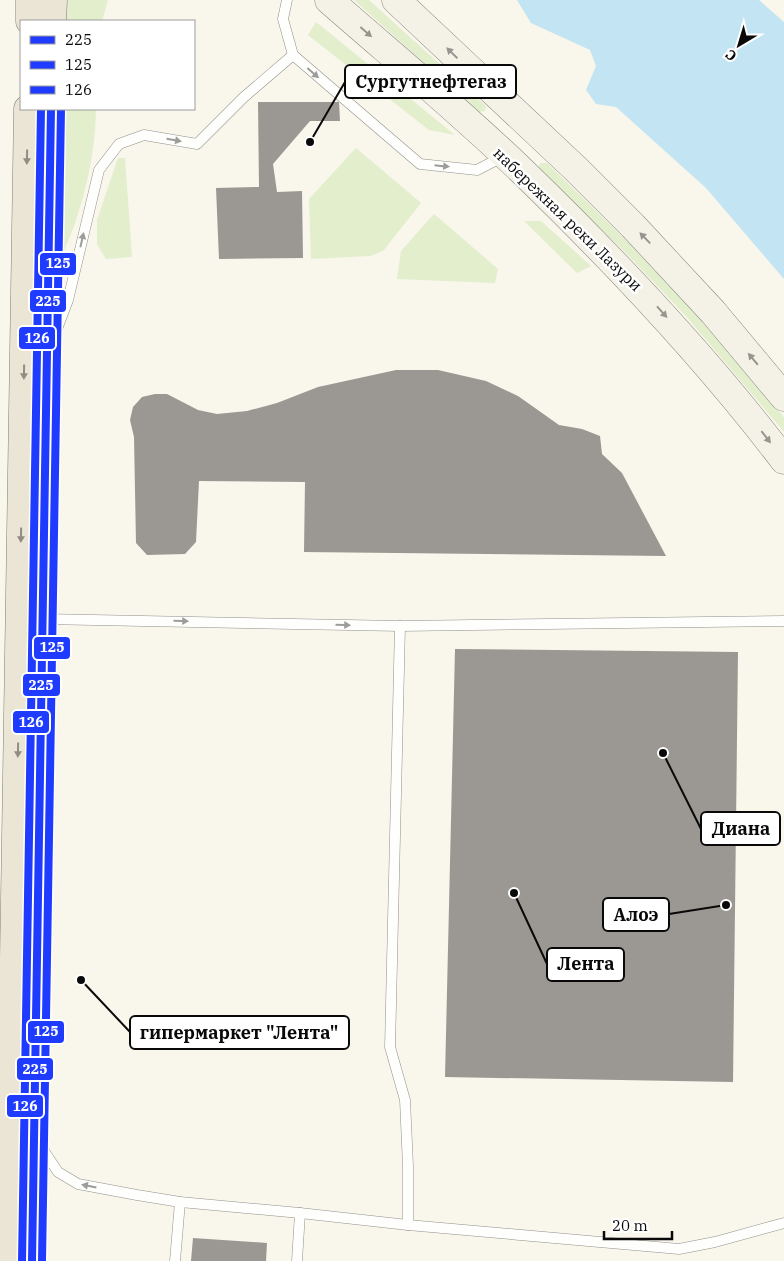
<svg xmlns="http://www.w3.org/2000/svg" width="784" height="1261" viewBox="0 0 784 1261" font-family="'IBM Plex Serif',serif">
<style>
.green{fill:#e2eecc}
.water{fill:#c3e4f2}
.building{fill:#9b9893}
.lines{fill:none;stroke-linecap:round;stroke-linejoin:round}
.service-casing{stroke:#91908b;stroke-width:11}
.secondary-casing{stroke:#888682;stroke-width:29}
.primary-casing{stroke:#7e7d78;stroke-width:29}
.service{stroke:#fefefc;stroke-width:10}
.secondary{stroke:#f4f2e7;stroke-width:28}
.primary{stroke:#ebe5d6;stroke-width:28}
.bus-1-casing{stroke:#fff;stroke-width:11}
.bus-2-casing{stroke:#fff;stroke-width:11}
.bus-3-casing{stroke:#fff;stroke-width:11}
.bus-1{stroke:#1f3bff;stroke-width:8}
.bus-2{stroke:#1f3bff;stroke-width:8}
.bus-3{stroke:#1f3bff;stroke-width:8}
.oneway{fill:#96958e}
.oneway2{fill:#9c9c9b}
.oneway3{fill:#918d84}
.labels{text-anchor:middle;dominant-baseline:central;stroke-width:5;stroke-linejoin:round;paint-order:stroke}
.street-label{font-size:16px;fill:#090909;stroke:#fff}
.leader{fill:none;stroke:#090909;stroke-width:2}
.callout-dot{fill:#090909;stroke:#fff;stroke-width:2}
.callout{fill:#fff;stroke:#090909;stroke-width:2}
.callout-label{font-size:18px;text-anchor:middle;font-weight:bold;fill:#090909}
.line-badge{stroke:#fff;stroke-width:2}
.badge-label{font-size:14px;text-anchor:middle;font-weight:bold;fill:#fff}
</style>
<rect width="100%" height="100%" fill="#f9f6ec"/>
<!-- green -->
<g class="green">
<polygon points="66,0 108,0 102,21 66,21"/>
<polygon points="354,0 369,0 486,106 485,111 479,112"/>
<polygon points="316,22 455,135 429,130 308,35"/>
<path d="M63 109H96C95 158 83 208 63 253L59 252Z"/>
<polygon points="356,148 421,203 383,251 370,256 311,259 309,199"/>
<polygon points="118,158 125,158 132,257 106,259 97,244 97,220"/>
<polygon points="540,163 547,163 642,256 698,314 784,417 784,432 685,315 619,246 538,171"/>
<polygon points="434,214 498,269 495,283 397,279 401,251"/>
<polygon points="524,221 541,221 591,266 577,273"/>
</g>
<!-- water -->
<polygon class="water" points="517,0 759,0 784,22 784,279 706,188 616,107 596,104 586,90 596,66 590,50 531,23"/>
<!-- building -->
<g class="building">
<polygon points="258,102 339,102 340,121 310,121 273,164 277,192 302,191 303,258 219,259 216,188 259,187"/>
<polygon points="396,370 438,370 486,381 518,396 559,425 582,429 600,436 602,454 622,473 666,556 304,552 305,482 199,481 196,542 185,554 147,555 136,543 134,437 130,420 133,407 142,397 155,394 167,394 198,410 217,414 247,411 277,403 318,387"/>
<polygon points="455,649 738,652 733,1082 445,1077"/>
<polygon points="193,1238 267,1243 266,1261 191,1261"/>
</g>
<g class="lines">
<!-- service casing -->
<g class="service-casing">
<g id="service">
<polyline points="287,0 283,19 293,55 420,164 477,170 504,156"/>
<polyline points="57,329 68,300 99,170 119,144 144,135 197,144 244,97 293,55"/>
<polyline points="43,619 400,626 784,621"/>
<polyline points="400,626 390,1047 405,1100 408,1166 408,1225"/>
<polyline points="40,1145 58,1172 78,1184 137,1195 180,1202 300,1213 408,1225 679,1249 715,1242 784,1223"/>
<polyline points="175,1261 180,1202"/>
<polyline points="297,1261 300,1213"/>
</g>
</g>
<!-- secondary casing -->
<g class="secondary-casing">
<g id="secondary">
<path d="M329 0C394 57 461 112 522 171 616 262 705 356 784 460"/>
<polyline points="396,0 577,170 633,226 713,312 784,397"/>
</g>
</g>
<!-- primary casing -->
<g class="primary-casing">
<g id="primary">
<polyline points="30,21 30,0"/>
<polyline points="52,21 53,0"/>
<polyline points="9,1261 28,109"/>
<polyline points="32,1261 51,109"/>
</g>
</g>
<!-- service -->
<use href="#service" class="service"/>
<!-- secondary -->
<use href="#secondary" class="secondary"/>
<!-- primary -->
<use href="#primary" class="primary"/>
<!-- bus-1 casing -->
<g class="bus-1-casing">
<polyline id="bus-1" points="32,1261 51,109"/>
</g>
<!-- bus-2 casing -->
<g class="bus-2-casing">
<polyline id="bus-2" points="42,1261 61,109"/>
</g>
<!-- bus-3 casing -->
<g class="bus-3-casing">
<polyline id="bus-3" points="22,1261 41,109"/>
</g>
<!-- bus-1 -->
<use href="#bus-1" class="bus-1"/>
<!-- bus-2 -->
<use href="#bus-2" class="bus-2"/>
<!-- bus-3 -->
<use href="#bus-3" class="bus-3"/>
</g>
<!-- one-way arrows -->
<defs><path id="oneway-solid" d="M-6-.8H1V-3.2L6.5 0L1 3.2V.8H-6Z" transform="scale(1.25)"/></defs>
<g class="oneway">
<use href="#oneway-solid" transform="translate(366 32) rotate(41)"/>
<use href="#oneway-solid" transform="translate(452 53) rotate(-136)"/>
<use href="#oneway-solid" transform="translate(645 238) rotate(-134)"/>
<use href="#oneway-solid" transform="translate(662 312) rotate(48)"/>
<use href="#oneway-solid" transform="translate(753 359) rotate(-130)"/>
<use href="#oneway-solid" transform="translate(766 437) rotate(52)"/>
</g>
<g class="oneway2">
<use href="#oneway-solid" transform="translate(313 73) rotate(41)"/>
<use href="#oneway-solid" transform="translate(174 140) rotate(10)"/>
<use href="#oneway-solid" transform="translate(442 166) rotate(6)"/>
<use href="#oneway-solid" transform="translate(82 240) rotate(-77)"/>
<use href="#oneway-solid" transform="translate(181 621) rotate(1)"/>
<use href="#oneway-solid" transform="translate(343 625) rotate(1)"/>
<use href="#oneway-solid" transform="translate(89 1186) rotate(-169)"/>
</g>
<g class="oneway3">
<use href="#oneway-solid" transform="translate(27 157) rotate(91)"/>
<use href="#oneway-solid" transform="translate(24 372) rotate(91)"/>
<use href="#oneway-solid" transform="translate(21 535) rotate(91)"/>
<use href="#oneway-solid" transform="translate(18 750) rotate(91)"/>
</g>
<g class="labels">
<!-- street labels -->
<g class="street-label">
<text transform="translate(568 219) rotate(44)">набережная реки Лазури</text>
</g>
</g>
<!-- callouts -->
<path class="leader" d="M310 142L345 82M663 753L701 829M726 905L669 914M514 893L547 964M81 980L130 1032"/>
<g class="callout-dot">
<circle cx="310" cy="142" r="5"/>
<circle cx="663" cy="753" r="5"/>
<circle cx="726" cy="905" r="5"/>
<circle cx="514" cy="893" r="5"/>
<circle cx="81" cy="980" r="5"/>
</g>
<g class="callout">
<rect x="345" y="65" width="171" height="33" rx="5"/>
<rect x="701" y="812" width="79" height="33" rx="5"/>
<rect x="603" y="898" width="66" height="33" rx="5"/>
<rect x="547" y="948" width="77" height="33" rx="5"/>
<rect x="130" y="1016" width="219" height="33" rx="5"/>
</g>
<g class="callout-label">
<text x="431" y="88">Сургутнефтегаз</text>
<text x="741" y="835">Диана</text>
<text x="636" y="921">Алоэ</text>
<text x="586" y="970">Лента</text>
<text x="239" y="1039">гипермаркет "Лента"</text>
</g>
<g class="line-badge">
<rect x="39" y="252" width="38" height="24" rx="5" fill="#1f3bff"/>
<rect x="29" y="289" width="38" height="24" rx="5" fill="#1f3bff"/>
<rect x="18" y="326" width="38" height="24" rx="5" fill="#1f3bff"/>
<rect x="33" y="636" width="38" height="24" rx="5" fill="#1f3bff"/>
<rect x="22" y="673" width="39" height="24" rx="5" fill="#1f3bff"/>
<rect x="12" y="710" width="38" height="24" rx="5" fill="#1f3bff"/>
<rect x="27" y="1020" width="38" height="24" rx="5" fill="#1f3bff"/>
<rect x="16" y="1057" width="38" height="24" rx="5" fill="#1f3bff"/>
<rect x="6" y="1094" width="38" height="24" rx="5" fill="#1f3bff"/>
</g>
<g class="badge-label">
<text x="58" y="268">125</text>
<text x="48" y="306">225</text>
<text x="37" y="343">126</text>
<text x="52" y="652">125</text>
<text x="41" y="690">225</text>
<text x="31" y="727">126</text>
<text x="46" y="1036">125</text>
<text x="35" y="1074">225</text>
<text x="25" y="1111">126</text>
</g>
<!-- legend -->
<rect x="20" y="20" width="175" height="90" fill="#ffffff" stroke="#9d9d9d"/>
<rect x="30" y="36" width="25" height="8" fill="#1f3bff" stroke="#9d9d9d"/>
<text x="65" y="45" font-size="15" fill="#090909">225</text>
<rect x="30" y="61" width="25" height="8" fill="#1f3bff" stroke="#9d9d9d"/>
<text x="65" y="70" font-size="15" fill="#090909">125</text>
<rect x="30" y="86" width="25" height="8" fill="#1f3bff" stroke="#9d9d9d"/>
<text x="65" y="95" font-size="15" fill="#090909">126</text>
<!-- north arrow -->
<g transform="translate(739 45) rotate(218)" stroke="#ffffff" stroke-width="4" paint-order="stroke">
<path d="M0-4L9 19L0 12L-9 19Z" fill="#090909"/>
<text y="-8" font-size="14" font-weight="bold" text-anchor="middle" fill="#090909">С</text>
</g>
<!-- scale -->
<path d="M604 1231v8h68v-8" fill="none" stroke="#090909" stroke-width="2.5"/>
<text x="612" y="1231" font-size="15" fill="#090909" stroke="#ffffff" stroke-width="4" paint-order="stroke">20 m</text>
</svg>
